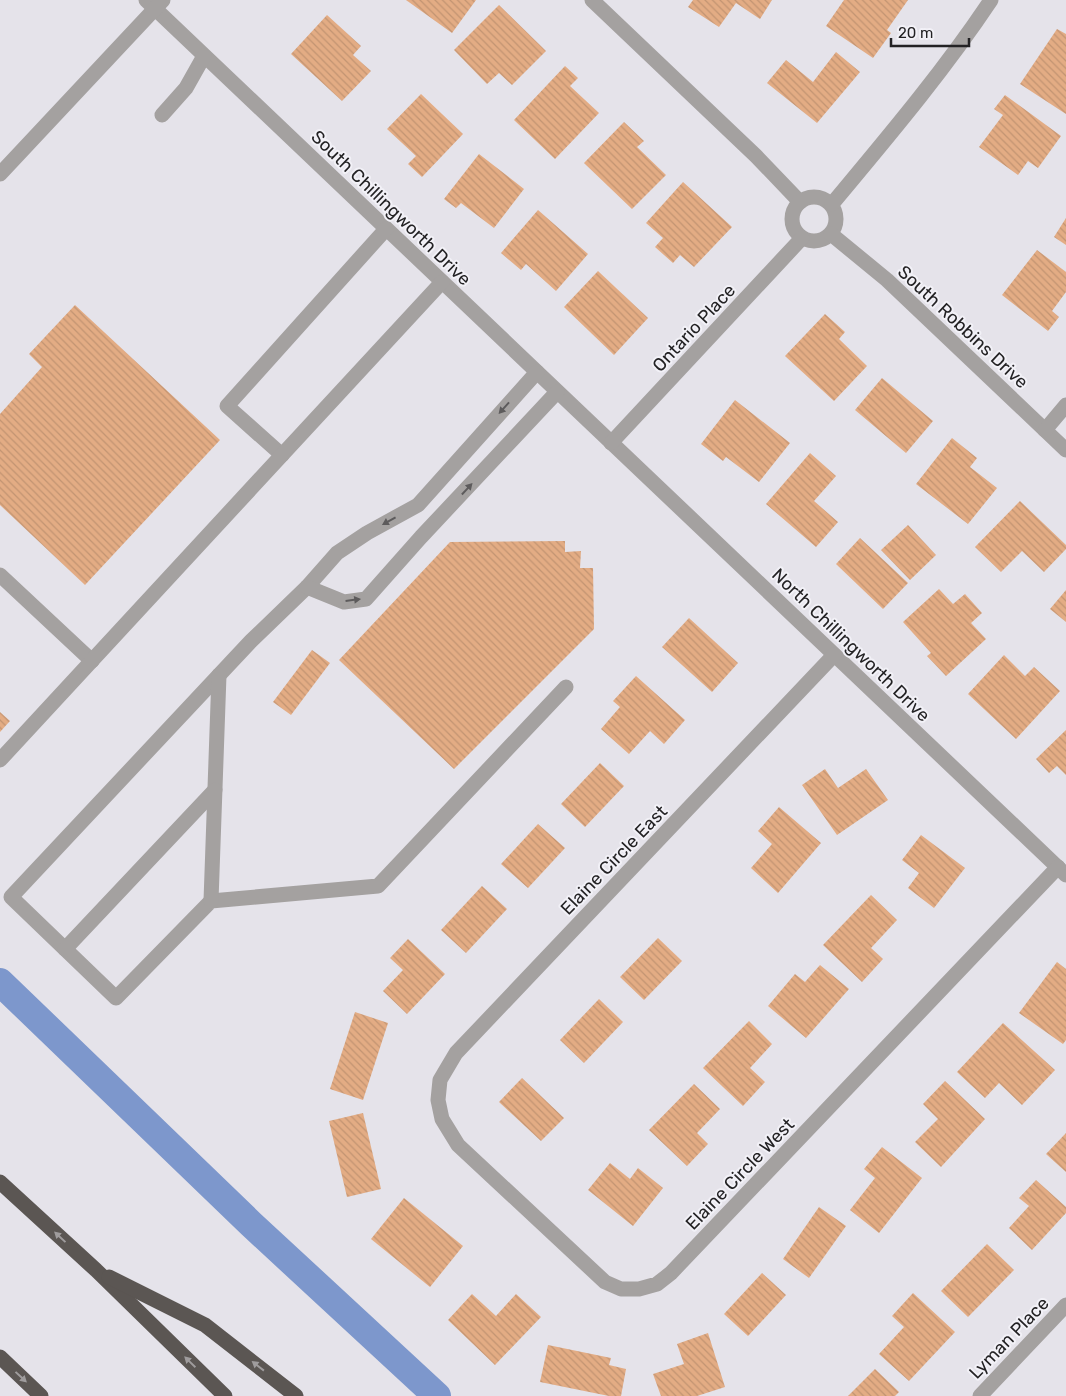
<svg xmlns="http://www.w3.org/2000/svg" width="1066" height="1396" viewBox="0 0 1066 1396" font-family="Rubik,sans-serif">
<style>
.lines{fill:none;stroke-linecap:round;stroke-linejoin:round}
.canal{stroke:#7d97cc;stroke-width:28}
.building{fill:url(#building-back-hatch)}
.minor{stroke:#a4a1a0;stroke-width:15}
.highway{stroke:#5b5653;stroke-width:15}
.oneway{fill:#5d5b5c}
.oneway2{fill:#9f9c9d}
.labels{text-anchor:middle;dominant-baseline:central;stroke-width:4;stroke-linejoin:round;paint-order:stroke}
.street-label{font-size:18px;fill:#232224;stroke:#f2f1f7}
</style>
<defs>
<pattern id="building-back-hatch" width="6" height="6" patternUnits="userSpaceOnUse" patternTransform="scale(1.25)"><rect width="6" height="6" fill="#e3ac84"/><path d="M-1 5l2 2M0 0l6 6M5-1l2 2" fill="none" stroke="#c29472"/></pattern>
</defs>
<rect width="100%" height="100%" fill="#e5e3ea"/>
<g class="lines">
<!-- canal -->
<polyline class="canal" points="0,982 251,1224 437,1396"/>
</g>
<!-- building -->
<g class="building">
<polygon points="406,0 476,0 452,33"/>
<polygon points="693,0 772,0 760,19 736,3 719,27 688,7"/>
<polygon points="844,0 908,0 887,30 891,33 873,58 826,26"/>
<polygon points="499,5 546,51 512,85 499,73 487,84 454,50"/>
<polygon points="327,15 361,46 353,55 371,71 342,101 291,54"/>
<polygon points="1057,29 1066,34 1066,114 1020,84"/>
<polygon points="836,52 860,72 817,123 767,83 786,60 813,82"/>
<polygon points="565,66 578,78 570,86 599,113 555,159 514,120"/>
<polygon points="421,94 463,134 422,177 408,164 416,156 387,129"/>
<polygon points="1005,95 1061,136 1038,168 1028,161 1018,175 979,147 1003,115 994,109"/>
<polygon points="624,122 644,141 637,147 666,175 632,209 584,163"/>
<polygon points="479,154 524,189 494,228 461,203 456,208 444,199"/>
<polygon points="683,182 732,227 694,267 680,255 673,263 655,247 663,238 646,223"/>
<polygon points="538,210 588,254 556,291 526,264 521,270 501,253"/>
<polygon points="1066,218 1066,245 1054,237"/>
<polygon points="1037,250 1066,272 1066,292 1052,311 1059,317 1048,331 1002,295"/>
<polygon points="598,271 648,318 614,355 564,307"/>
<polygon points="75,305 220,440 85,585 0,505 0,414 42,367 29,354"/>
<polygon points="825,314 845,332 839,339 867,366 834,401 785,356"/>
<polygon points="882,378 933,421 906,453 855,410"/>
<polygon points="735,400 790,443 759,482 726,457 723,461 701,444"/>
<polygon points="952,438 977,458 970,467 997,488 968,524 916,484"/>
<polygon points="810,453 836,476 814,501 838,522 816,547 766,504"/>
<polygon points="1020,501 1066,545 1066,549 1044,572 1022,551 1001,572 975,547"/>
<polygon points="908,525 936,555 910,580 881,550"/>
<polygon points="860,538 908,583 883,609 836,564"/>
<polygon points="565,541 565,552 581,551 580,568 593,568 594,629 454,769 339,660 450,542"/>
<polygon points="939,589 953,604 965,594 982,613 971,623 986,639 946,676 927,656 931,653 903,622"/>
<polygon points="1066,590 1066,622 1050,609"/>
<polygon points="689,618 738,663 712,692 662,647"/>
<polygon points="312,650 330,663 291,715 273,702"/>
<polygon points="1004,655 1025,676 1034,667 1060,691 1016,739 968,694"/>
<polygon points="636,676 685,720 664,744 650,731 629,754 601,729 620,707 613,701"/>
<polygon points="0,712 10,721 0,732"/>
<polygon points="1066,730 1066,775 1057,766 1049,773 1036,759"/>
<polygon points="600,763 624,786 585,827 561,804"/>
<polygon points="825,769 838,788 866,769 888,800 837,835 802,785"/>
<polygon points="779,807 821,843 778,893 751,868 772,844 758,831"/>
<polygon points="538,824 565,848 528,888 501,864"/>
<polygon points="921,835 965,868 934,908 908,888 919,873 902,860"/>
<polygon points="482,886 507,909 466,953 441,930"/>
<polygon points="871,895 897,920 871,948 883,959 862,982 823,945"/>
<polygon points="658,938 682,961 644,1000 620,977"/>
<polygon points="408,939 445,974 407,1014 383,991 403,970 390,958"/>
<polygon points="1057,962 1066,969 1066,1040 1063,1044 1019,1013"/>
<polygon points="820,965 849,989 806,1038 768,1006 795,974 805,982"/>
<polygon points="599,999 623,1022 584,1063 560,1040"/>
<polygon points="355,1012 388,1023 363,1100 330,1089"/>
<polygon points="749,1021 772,1044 750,1068 765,1082 743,1106 703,1068"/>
<polygon points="1003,1023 1055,1070 1022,1105 999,1083 985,1098 957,1072"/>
<polygon points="522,1078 564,1118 541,1141 499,1102"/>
<polygon points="945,1081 985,1119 941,1167 915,1142 938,1119 923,1104"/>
<polygon points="694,1084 720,1109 697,1133 708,1144 687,1166 649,1130"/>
<polygon points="363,1113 381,1189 347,1197 329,1121"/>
<polygon points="1066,1133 1066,1172 1046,1154"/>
<polygon points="882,1147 922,1178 879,1233 850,1210 875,1178 864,1169"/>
<polygon points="610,1163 630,1179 638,1168 663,1188 633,1226 588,1190"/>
<polygon points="1036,1180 1066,1207 1066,1213 1032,1250 1009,1228 1029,1206 1019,1198"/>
<polygon points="404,1198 463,1246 430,1287 371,1239"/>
<polygon points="819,1207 846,1226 809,1278 783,1259"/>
<polygon points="987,1244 1014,1270 968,1317 941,1291"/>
<polygon points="762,1273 786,1295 748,1336 724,1314"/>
<polygon points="913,1293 955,1332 909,1381 879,1354 904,1327 892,1316"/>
<polygon points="472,1294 496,1316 516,1294 541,1317 495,1365 448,1320"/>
<polygon points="708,1333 725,1387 697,1396 661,1396 653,1374 684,1364 677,1344"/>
<polygon points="548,1345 611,1358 609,1365 626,1369 621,1396 609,1396 540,1382"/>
<polygon points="875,1369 899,1392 895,1396 848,1396"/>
</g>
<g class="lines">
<!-- minor -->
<g class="minor">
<polyline points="146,0 1066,875"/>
<polyline points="592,0 756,156 800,202"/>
<polyline points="162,115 186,88 204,56"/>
<polyline points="0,174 163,0"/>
<circle cx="814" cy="219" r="22"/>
<path d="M832 204C887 138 943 72 991 0"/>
<polyline points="831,234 887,280 1066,450"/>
<polyline points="537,372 418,505 367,533 337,553 307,587 251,641 11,897 116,998 211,901 378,886 566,687"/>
<polyline points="1045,430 1066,405"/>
<polyline points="611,443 802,238"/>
<polyline points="282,455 227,406 386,229"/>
<polyline points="0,575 92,661"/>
<polyline points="307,587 344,602 366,599 421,537 557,392"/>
<polyline points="834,655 456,1053 440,1080 438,1100 442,1119 458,1145 605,1282 621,1289 639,1289 657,1284 671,1273 1058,867"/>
<polyline points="0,760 442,282"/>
<polyline points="211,901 219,675"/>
<polyline points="65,949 215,790"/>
<polyline points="980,1396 1066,1305"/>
</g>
<!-- highway -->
<g class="highway">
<polyline points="0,1182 96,1270 225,1396"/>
<polyline points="109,1277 205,1325 296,1396"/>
<polyline points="0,1357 41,1396"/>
</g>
</g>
<!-- one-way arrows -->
<defs><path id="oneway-solid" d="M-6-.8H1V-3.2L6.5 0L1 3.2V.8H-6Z" transform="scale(1.25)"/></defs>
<g class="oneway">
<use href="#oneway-solid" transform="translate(504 408) rotate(132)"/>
<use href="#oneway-solid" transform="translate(467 489) rotate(-47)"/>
<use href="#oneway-solid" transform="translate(389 521) rotate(151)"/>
<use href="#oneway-solid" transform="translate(353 600) rotate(-7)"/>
</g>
<g class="oneway2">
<use href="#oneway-solid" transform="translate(60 1237) rotate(-137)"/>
<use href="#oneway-solid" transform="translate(190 1362) rotate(-136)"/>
<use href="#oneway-solid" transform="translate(258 1366) rotate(-142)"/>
<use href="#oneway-solid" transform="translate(21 1377) rotate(43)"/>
</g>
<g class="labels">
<!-- street labels -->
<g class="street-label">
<text transform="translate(391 208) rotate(44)">South Chillingworth Drive</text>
<text transform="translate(963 327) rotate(43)">South Robbins Drive</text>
<text transform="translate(694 328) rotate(-47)">Ontario Place</text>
<text transform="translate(851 645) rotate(44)">North Chillingworth Drive</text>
<text transform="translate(614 860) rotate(-46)">Elaine Circle East</text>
<text transform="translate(740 1174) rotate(-46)">Elaine Circle West</text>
<text transform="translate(1009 1338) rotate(-46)">Lyman Place</text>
</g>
</g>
<!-- scale -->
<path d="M891 38v8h78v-8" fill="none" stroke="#232224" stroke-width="2.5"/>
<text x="898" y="38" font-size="15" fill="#232224" stroke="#f2f1f7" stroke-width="4" paint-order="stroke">20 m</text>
</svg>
